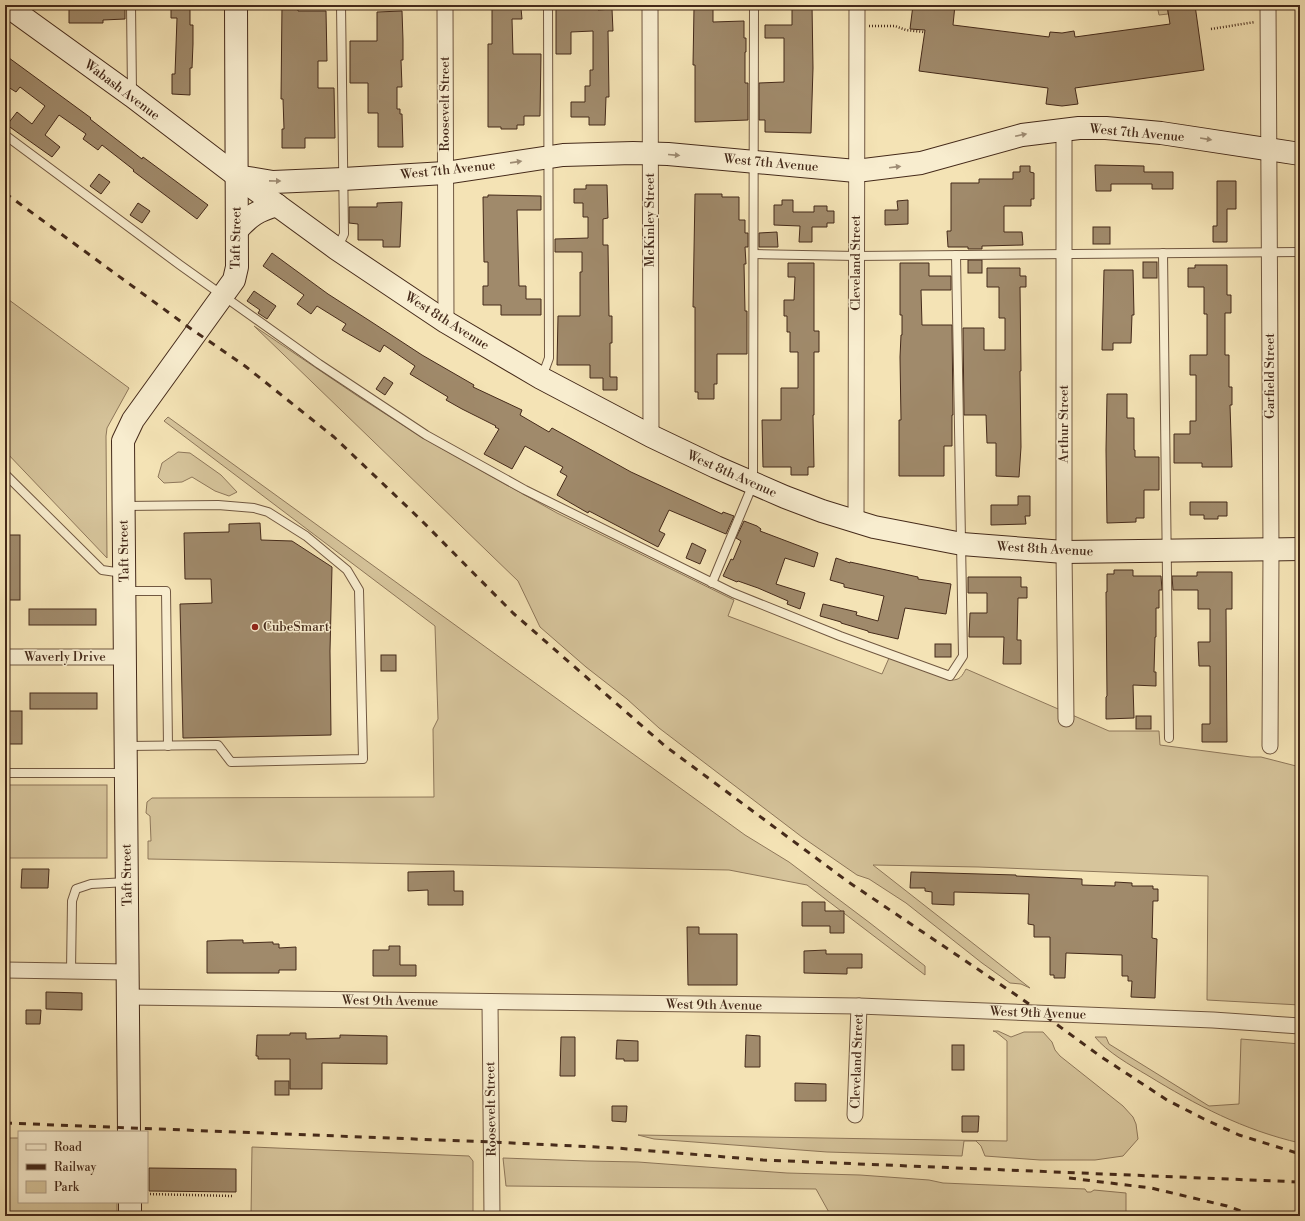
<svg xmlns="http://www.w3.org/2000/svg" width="1305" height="1221" viewBox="0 0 1305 1221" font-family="'Libre Bodoni',serif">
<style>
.green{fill:#d6c49b;stroke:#8e775a}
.building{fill:#a08a6b;stroke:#452a1a}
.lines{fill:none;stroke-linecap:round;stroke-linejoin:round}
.lane-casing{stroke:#715841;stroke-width:10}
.street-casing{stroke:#715841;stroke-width:17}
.secondary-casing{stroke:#452a1a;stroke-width:24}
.path{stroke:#452a1a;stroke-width:2.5;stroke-dasharray:1 2;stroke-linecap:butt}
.lane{stroke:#f8edcf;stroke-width:8}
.street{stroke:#f8edcf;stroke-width:15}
.secondary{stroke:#f8edcf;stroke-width:22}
.rail{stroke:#452a1a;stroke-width:3;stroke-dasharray:7 7;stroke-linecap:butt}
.oneway{fill:#9e8c74}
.poi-dot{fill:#8f2418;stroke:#f8edcf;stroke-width:1.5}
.labels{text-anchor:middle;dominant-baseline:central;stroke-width:3;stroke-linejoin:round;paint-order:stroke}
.street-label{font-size:13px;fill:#452a1a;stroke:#f8edcf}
.poi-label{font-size:13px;fill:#452a1a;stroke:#f8edcf;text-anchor:start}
</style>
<rect width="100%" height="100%" fill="#f4e3b5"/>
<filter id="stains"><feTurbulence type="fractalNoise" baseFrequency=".005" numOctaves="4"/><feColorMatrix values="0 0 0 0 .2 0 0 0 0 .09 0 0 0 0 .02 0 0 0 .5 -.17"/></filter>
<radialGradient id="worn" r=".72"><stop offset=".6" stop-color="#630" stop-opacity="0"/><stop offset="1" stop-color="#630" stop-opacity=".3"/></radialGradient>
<!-- green -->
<g class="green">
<polygon points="1157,5 1167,5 1168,14 1159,15"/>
<polygon points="5,297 129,388 107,428 106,436 107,558 5,451"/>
<path d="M254 326 359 397 423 438 557 513 734 600 728 616 882 674 889 658 952 680C960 680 962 676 966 669L1109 731H1159L1160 745 1251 757H1261L1300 767V1005L1207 1000 1208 876 979 867 873 865 1030 988 1021 984 1010 983 982 963 906 903 869 879 857 875 802 837 659 728 627 699 586 667 540 627 518 581Z"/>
<polygon points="168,417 745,835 789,862 870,923 925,966 925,975 807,885 729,870 148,859 148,841 151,841 150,816 146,813 147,802 152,798 434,797 433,729 438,719 435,626 164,421"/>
<polygon points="178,452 190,453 221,475 237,492 229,496 215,491 192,477 182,482 164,483 158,477 162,463"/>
<rect x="5" y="785" width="102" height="73"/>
<polygon points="993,1031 998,1031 1011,1037 1024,1032 1043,1032 1052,1042 1055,1050 1060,1056 1123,1106 1133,1117 1136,1124 1138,1139 1123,1156 1095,1160 1040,1160 985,1156 981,1146 976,1141 964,1141 962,1156 827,1152 654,1139 638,1135 1007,1141 1007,1041 996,1032"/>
<path d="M1095 1037H1106L1109 1044 1209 1106 1239 1104 1241 1039 1300 1044V1143C1243 1130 1196 1105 1147 1075 1130 1065 1107 1052 1095 1037Z"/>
<polygon points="5,1138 19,1138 19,1202 117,1202 117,1216 5,1216"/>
<polygon points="252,1147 469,1156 473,1161 473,1216 251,1216"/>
<polygon points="503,1158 587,1161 638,1162 787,1173 860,1175 929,1180 943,1183 1085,1189 1087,1192 1091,1192 1094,1190 1126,1193 1126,1216 831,1216 816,1189 506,1186"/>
</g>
<!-- building -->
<g class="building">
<polygon points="69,5 125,5 125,19 103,20 103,23 69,23"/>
<polygon points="171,5 190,5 190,25 193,25 193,44 192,68 190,68 190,95 172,94 172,74 175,74 177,18 171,18"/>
<polygon points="282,5 298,5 298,11 326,11 327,61 318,61 318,88 334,88 335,138 305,138 305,148 282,148 282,129 284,129 283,99 281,99"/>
<polygon points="556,5 598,5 598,10 612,9 613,31 608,31 609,97 606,97 605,125 589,125 589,117 571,117 571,102 585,102 585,86 590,86 590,70 593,70 593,31 571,32 571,54 556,54"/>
<polygon points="792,5 812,5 813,68 811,133 765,132 765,120 759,120 759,83 784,82 784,38 765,38 765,25 792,25"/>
<polygon points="913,5 955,5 953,25 1049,37 1050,32 1062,33 1074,31 1075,37 1170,24 1167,5 1195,5 1204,70 1075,88 1078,104 1062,106 1046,104 1048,88 919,71 925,30 910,29"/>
<polygon points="521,8 522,19 512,19 513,54 541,54 540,116 524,116 524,125 517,125 517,129 501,129 501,127 488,127 488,44 492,44 492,9"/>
<polygon points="694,8 713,8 713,22 744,21 744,38 746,38 746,52 745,52 745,83 748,83 748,120 695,122 695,65 693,65"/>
<polygon points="402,11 403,40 403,60 401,60 402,87 397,87 397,109 400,109 400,114 402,114 403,147 378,147 378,113 368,113 368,83 350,83 350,41 377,41 377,12"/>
<polygon points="5,55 91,118 90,119 142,159 143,157 208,205 197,219 133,171 134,170 102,145 98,150 83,139 86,134 59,115 45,135 60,147 52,157 7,125 17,112 32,124 45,106 20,87 16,92 5,85"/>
<polygon points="1095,165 1144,166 1144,172 1173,172 1173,189 1152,189 1152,184 1111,184 1111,191 1096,191"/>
<polygon points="1020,166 1030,166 1030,172 1034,173 1034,199 1031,199 1031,206 1004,206 1004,232 1022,232 1023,245 982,246 982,249 968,249 968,247 948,247 947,231 951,231 951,183 979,183 979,179 1013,179 1013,172 1020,172"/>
<polygon points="99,174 110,182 101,194 90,186"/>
<polygon points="1217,181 1236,181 1236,209 1227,209 1227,242 1213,242 1213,226 1217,226"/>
<polygon points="586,185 607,185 608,218 603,219 603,245 608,245 609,316 612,316 612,343 610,343 610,377 617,377 617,390 603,390 603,378 590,378 590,365 557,365 558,316 580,316 580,272 582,272 582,252 555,252 555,239 588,238 588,217 583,217 583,203 574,203 574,189 586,189"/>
<polygon points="695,194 722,194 722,197 739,197 739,220 745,220 745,233 748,233 748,247 745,247 746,264 744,264 745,311 747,311 747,354 717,354 717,384 714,384 714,399 698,399 698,392 695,392 695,307 693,307"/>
<polygon points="488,195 541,196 541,210 517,210 519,286 526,286 526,299 541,299 541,315 501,315 501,305 483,305 483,286 488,286 488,262 484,262 483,197 488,197"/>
<polygon points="782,200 793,200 793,212 814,212 814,206 827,206 827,211 834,211 834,223 827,223 827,227 812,227 812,242 799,242 800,226 774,225 774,205 782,205"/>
<polygon points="908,200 908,224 885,225 885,210 898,210 897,201"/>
<polygon points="402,202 400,247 383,247 383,240 358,240 358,224 349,223 349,207 377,207 377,203"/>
<polygon points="138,203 150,211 142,223 130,215"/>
<rect x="1093" y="227" width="17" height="17"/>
<polygon points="777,232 778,247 759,247 759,233"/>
<polygon points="272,253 328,294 370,321 422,355 474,385 473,387 522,410 520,415 549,432 552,428 631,472 722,514 723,512 734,516 726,534 669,510 659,531 665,534 658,547 589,511 588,513 557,495 567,476 560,472 563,467 525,446 512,469 484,454 499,429 495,427 496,426 462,409 446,400 448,397 410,374 415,366 384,345 380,352 342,330 346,324 317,306 311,314 297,304 304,295 263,266"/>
<rect x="968" y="260" width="14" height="13"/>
<rect x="1143" y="262" width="14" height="16"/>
<polygon points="788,263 814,263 814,331 819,331 819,352 814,352 814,415 813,415 814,467 808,467 808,475 791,475 791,467 763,467 762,420 781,420 781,388 798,388 798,352 790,352 790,332 787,332 787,316 784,316 784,300 794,300 795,277 788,277"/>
<polygon points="900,263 929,263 929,276 951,276 951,290 921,290 922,325 952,325 953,415 952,415 952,446 944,446 944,476 899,476 899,420 901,420 900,357 901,335 902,335 902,315 900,315"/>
<polygon points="1195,265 1227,265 1227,295 1231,295 1231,313 1225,313 1225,355 1229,355 1229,387 1232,387 1232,405 1230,405 1232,467 1202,467 1202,463 1174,463 1174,434 1190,434 1190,421 1196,421 1196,375 1190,375 1190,355 1207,355 1207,314 1204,314 1204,287 1188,287 1188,268 1195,268"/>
<polygon points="987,268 1020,268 1020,276 1026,276 1026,287 1020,287 1021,371 1020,371 1021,447 1019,477 996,476 996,443 987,443 986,415 964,415 963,328 984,328 984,350 1005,350 1005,318 999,318 999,287 987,287"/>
<polygon points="1104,270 1133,270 1134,315 1132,315 1131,343 1113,343 1113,350 1102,350"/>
<polygon points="254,291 276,306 267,319 258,313 260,310 247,301"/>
<polygon points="384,377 393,383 385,395 376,389"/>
<polygon points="1107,394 1127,394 1127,418 1134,418 1134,450 1135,450 1135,457 1159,457 1159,490 1144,490 1144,518 1136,518 1136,522 1107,523 1106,450"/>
<polygon points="1018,496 1030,496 1030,516 1025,516 1026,524 991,525 991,505 1018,505"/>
<polygon points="1190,502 1227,502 1227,516 1218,516 1218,519 1204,519 1204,515 1190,515"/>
<polygon points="744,521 757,526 761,529 760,531 818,553 814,567 785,558 776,584 805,593 800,609 787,604 788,601 758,588 738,581 737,582 723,576 731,559 733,560 741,541 736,538"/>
<polygon points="260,523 261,540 292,541 332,567 330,651 331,735 183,738 180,604 212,603 211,579 185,579 184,533 229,532 229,524"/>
<rect x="5" y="535" width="15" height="65"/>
<polygon points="692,543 706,550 700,564 686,558"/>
<polygon points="836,558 850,563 850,562 918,577 918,579 951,584 946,614 905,608 898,639 868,632 868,631 841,623 841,622 820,616 823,604 857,612 856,615 878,621 884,596 844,587 844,584 830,580"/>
<polygon points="1114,570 1133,570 1133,576 1161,576 1162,590 1159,590 1159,608 1156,608 1156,637 1155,637 1154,672 1156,672 1156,686 1133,685 1134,718 1106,719 1106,697 1107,696 1106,592 1107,592 1107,574 1114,574"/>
<polygon points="1197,572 1232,572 1232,609 1226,609 1227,742 1202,742 1202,724 1210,724 1210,666 1199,666 1198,642 1210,642 1210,609 1198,609 1198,590 1173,590 1172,576 1197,576"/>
<polygon points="968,577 1021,577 1021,587 1027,587 1027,598 1018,598 1017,640 1021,640 1021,664 1003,664 1004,637 969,637 970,613 987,613 987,593 968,593"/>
<rect x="29" y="609" width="67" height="16"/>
<rect x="935" y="644" width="16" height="13"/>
<rect x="381" y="655" width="15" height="16"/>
<rect x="30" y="693" width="67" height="16"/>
<rect x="6" y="711" width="16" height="33"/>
<rect x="1136" y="716" width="15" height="13"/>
<polygon points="22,869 49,869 48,888 21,888"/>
<polygon points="454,871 454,891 463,891 463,905 428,905 428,890 408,891 408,872"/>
<polygon points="911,872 1016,875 1016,876 1082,879 1082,885 1115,886 1115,882 1132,883 1132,886 1153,886 1153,889 1158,889 1158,901 1153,901 1152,938 1157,939 1155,998 1131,997 1132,981 1128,981 1128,976 1122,976 1122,955 1066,953 1065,978 1054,978 1054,975 1050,975 1050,937 1034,937 1034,925 1028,924 1029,894 954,892 954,905 932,904 932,892 925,891 925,888 910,888"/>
<polygon points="802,902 825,902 825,911 844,911 844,933 830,933 830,926 802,926"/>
<polygon points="687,927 699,927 699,934 737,934 737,985 688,985"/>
<polygon points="231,940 243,940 243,943 273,942 273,944 279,944 279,948 296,947 296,970 279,970 279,973 207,973 207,941"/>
<polygon points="389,946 400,946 400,965 416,965 416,976 373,976 373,950 389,950"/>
<polygon points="826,950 826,954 862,954 862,968 847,968 847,974 804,973 804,951"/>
<polygon points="46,992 82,993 82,1010 46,1009"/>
<polygon points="26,1010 41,1010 40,1024 26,1024"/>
<polygon points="290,1033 306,1033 306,1039 340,1038 340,1035 387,1036 387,1064 322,1063 322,1089 290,1089 290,1059 258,1059 258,1056 256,1056 257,1035 290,1035"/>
<polygon points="746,1035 760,1036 760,1067 745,1067"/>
<polygon points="561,1037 575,1037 575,1076 560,1076"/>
<polygon points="617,1040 638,1041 638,1061 624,1061 624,1059 616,1059"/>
<rect x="952" y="1045" width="12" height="25"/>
<rect x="275" y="1081" width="14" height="14"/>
<polygon points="795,1083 826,1084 826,1101 795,1101"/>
<polygon points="612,1106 627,1106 626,1122 612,1121"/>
<polygon points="962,1116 979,1116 978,1132 962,1132"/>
<polygon points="149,1168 236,1169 236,1192 149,1191"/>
</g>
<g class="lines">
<!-- lane casing -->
<g class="lane-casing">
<g id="lane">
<polyline points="131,5 132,93"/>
<polyline points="5,135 180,265 319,364 426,435 525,490 733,593 840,636 950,676 963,656 956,255"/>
<polyline points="337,249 344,234 341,5"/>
<polyline points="1163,253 1169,738"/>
<polyline points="754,254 856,256 1300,252"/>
<polyline points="542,377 549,358 548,5"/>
<polyline points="5,474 102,570 123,573"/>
<polyline points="124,506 218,505 254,508 268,512 306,536 347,570 359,590 363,759 231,762 218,745 127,746"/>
<polyline points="712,583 753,484 754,5"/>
<polyline points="124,591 166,591 168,746"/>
<polyline points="5,773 125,773"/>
<polyline points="71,971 72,901 76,889 91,884 127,882"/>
</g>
</g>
<!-- street casing -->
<g class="street-casing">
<g id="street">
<polyline points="445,5 446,322"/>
<polyline points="650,5 651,436"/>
<polyline points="1268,5 1271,550 1270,746"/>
<polyline points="1064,129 1064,552 1066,719"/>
<polyline points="856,522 857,5"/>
<polyline points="5,657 125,657"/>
<polyline points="5,970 128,972"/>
<polyline points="128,997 859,1006 1213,1020 1300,1026"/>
<polyline points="490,1002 492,1216"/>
<polyline points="855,1115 859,1006"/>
</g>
</g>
<!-- secondary casing -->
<g class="secondary-casing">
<g id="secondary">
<polyline points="6,5 132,96 237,176 337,249 446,322 541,378 651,436 716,467 785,497 822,511 874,527 962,544 1064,552 1300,549"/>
<polyline points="242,177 273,182 343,179 445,173 563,155 633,153 668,154 856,171 921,163 1022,135 1079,128 1106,128 1161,133 1300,154"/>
<path d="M237 230C251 215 257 211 277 205"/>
<polyline points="129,1132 123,441 133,420 234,280 237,267 236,5"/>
<polyline points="130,1202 130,1216"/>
</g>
</g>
<!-- path -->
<g class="path">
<polyline points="869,26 895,26 906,30 924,32"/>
<polyline points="1211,29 1255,22"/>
<polyline points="147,1194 233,1196"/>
</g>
<!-- lane -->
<use href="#lane" class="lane"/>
<!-- street -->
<use href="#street" class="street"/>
<!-- secondary -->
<use href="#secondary" class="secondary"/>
<!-- rail -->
<g class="rail">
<polyline points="5,193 187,326 245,366 334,437 421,520 513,613 665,746 847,881 1022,999 1100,1056 1167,1100 1204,1119 1239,1135 1300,1154"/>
<polyline points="5,1123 491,1142 616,1148 763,1160 1300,1182"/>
<polyline points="1069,1178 1151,1188 1227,1206 1255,1216"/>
</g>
</g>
<!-- one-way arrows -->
<defs><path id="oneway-solid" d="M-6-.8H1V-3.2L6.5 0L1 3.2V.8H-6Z"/></defs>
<g class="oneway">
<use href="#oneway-solid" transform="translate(1021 135) rotate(-12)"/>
<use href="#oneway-solid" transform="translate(1206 139) rotate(9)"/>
<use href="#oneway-solid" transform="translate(674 155) rotate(5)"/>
<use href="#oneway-solid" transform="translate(516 162) rotate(-8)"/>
<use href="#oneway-solid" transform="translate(895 167) rotate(-7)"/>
<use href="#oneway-solid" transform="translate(275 181) rotate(1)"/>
</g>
<!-- markers -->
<circle class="poi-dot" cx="255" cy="627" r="4"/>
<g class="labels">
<!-- street labels -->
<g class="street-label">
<text transform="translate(122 90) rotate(37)">Wabash Avenue</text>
<text transform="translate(445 104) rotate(-90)">Roosevelt Street</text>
<text transform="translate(1137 133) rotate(5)">West 7th Avenue</text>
<text transform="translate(771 163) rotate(5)">West 7th Avenue</text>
<text transform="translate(448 170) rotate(-6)">West 7th Avenue</text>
<text transform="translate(650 220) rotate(-90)">McKinley Street</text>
<text transform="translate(236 238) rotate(-89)">Taft Street</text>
<text transform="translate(856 263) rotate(-90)">Cleveland Street</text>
<text transform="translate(447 321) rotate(32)">West 8th Avenue</text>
<text transform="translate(1270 376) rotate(-90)">Garfield Street</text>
<text transform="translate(1064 424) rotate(-90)">Arthur Street</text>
<text transform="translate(732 474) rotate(24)">West 8th Avenue</text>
<text transform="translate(1045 549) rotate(3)">West 8th Avenue</text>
<text transform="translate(124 551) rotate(-91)">Taft Street</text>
<text x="65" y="657">Waverly Drive</text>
<text transform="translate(127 875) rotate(-91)">Taft Street</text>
<text transform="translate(390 1001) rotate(1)">West 9th Avenue</text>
<text transform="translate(714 1005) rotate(1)">West 9th Avenue</text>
<text transform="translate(1038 1013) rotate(2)">West 9th Avenue</text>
<text transform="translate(857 1061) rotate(-88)">Cleveland Street</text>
<text transform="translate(491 1109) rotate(-91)">Roosevelt Street</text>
</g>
<!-- poi labels -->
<g class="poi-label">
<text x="263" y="627">CubeSmart</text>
</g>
</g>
<!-- margin -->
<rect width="1305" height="1221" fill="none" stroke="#f4e3b5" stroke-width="20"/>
<rect x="6" y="6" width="1293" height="1209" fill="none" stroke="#452a1a" stroke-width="2"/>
<rect x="10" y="10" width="1285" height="1201" fill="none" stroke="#452a1a"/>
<!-- legend -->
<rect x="18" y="1131" width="130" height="72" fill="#f8edcf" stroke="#b09f87"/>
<rect x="26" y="1144" width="20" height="6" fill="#f8edcf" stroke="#b09f87"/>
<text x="54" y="1151" font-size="12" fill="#452a1a">Road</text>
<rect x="26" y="1164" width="20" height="6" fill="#452a1a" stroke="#b09f87"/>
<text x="54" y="1171" font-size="12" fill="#452a1a">Railway</text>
<rect x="26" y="1181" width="20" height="12" fill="#d6c49b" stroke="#b09f87"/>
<text x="54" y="1191" font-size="12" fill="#452a1a">Park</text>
<rect width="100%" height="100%" filter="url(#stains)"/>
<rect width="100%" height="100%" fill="url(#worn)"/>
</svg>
